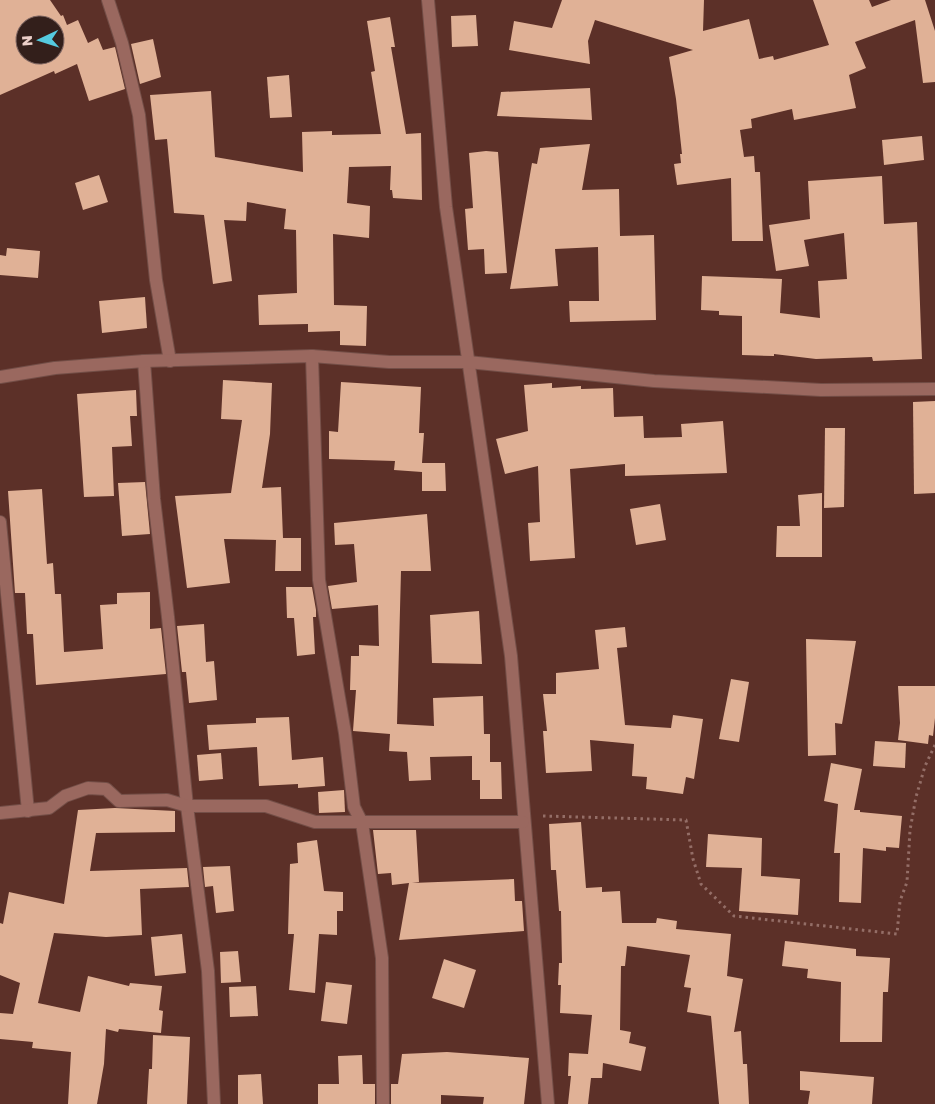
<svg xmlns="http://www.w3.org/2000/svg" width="935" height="1104" viewBox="0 0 935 1104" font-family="'Golos Text',sans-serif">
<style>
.building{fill:#e0b196;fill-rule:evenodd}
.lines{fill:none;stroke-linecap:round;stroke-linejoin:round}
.minor-casing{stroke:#734e47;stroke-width:14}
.path{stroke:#946e67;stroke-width:3;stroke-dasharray:2.5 4;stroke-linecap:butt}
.minor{stroke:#9a685f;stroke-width:12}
</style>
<rect width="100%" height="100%" fill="#5c3028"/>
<!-- building -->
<g class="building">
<path d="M0 0H50L61 16 63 15 67 25 78 20 88 43 98 38 103 50 115 47 125 89 89 101 77 64 55 74 54 71 0 95ZM25 25H55V55H25Z"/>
<polygon points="562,0 704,0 703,31 749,19 759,59 773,56 774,60 829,45 813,0 869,0 872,7 891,0 925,0 935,31 935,82 923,83 915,20 855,42 866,68 849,75 856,108 794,120 792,109 751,119 752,128 740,130 744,157 754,156 755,172 760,172 763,241 732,241 731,178 677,185 674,164 681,163 680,154 682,154 676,99 669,57 693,50 595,20 588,41 590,64 509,50 514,21 552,28"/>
<polygon points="476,15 478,46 452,47 451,16"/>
<polygon points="390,17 395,47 391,47 406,134 421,133 422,200 393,198 392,190 390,190 391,166 349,167 347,203 370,206 369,238 333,234 334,305 367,306 366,346 340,345 340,331 308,332 308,324 259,325 258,295 297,293 296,230 284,229 286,209 247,202 246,221 224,220 232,281 213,284 204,215 174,213 167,139 155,140 150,95 211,91 215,157 303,172 302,132 332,131 332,135 381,134 371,72 375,71 367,21"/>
<polygon points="153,39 161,77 140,84 131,44"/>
<polygon points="289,75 292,117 270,118 267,77"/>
<polygon points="590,88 592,120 497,116 501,92"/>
<polygon points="922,136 924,160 884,165 882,140"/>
<polygon points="590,144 582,190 619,189 620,236 654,235 656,320 570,322 569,301 599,301 598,247 555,249 558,286 510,289 532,163 537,164 540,148"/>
<polygon points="486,151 498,152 507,273 485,274 484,249 468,250 465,209 473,208 469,153"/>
<polygon points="99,175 108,202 83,210 75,183"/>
<polygon points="882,176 884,224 917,222 922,359 873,361 872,357 816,359 774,354 774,356 742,355 742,316 719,315 719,311 701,310 702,276 782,279 780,313 820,318 818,281 847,279 844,233 804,240 809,266 776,271 769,225 810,219 808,181"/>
<polygon points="7,248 40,251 38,278 0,275 0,255 6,256"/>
<polygon points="145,297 147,328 102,333 99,301"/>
<polygon points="223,380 272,383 270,434 262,488 281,487 283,538 301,538 301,571 275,571 276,540 224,539 230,583 187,588 175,496 231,493 242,420 221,419"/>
<polygon points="341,382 421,387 419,433 424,433 422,463 445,463 446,491 422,491 422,472 394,470 395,461 329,459 329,431 338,432"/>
<polygon points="552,383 552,388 581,386 581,389 613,388 614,417 643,416 644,438 682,437 681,424 723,421 727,473 625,476 625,464 570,469 575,558 530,561 528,523 540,522 538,466 505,474 496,439 528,431 524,385"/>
<polygon points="136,390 137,416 130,416 132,446 112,447 114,496 84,497 77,394"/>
<polygon points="935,401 935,493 914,494 913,402"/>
<polygon points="825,428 845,428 844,507 824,508"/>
<polygon points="145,482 150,534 122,536 118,483"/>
<polygon points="42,489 47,564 53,563 55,594 61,594 64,652 103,649 100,605 117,604 117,593 150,592 150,629 161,628 166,674 36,685 33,634 27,634 25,593 15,593 8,491"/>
<polygon points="822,493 822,557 776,557 777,526 800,526 798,495"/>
<polygon points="660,504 666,540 636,545 630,509"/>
<polygon points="427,514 431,571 401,571 397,724 434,726 433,698 483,696 484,734 490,734 490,762 501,762 502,799 480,799 480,780 472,780 472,756 430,757 431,780 409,781 407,752 389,751 390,734 353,731 356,690 350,690 351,656 359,656 359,645 379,646 378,605 332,609 328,586 357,582 354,544 335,545 334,523"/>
<polygon points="286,587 312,587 316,610 316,617 313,617 315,654 297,656 294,618 287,618"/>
<polygon points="479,611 482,664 432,663 430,615"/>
<polygon points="204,624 206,662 214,661 217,700 189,703 186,672 182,672 177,626"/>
<polygon points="625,627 627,647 617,648 625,725 671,728 673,715 703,719 694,779 686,777 683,794 646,789 647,777 632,776 634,744 590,740 592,771 546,773 543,731 547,731 543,694 556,694 556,673 599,669 595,630"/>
<polygon points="806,639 856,641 842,724 835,723 836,755 808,756"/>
<polygon points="731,679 749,682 739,742 719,739"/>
<polygon points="898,686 935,686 935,718 933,736 929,735 928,744 898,740 900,723"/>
<polygon points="289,717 292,760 323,757 325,786 298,788 298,784 259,786 257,747 209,750 207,725 256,723 256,718"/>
<polygon points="875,741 906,743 905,768 873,766"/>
<polygon points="221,753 223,779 199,781 197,755"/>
<polygon points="831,763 862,769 854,810 860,810 860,812 902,816 899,848 886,847 886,851 863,848 861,903 839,902 840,853 834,853 838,804 824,801"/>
<polygon points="344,790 345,812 319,813 318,792"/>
<polygon points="115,808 175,811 175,832 96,833 90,871 187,868 189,887 140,889 142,935 106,937 54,933 38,1003 80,1012 88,976 129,986 130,983 162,986 159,1010 163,1011 161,1033 119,1029 118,1032 106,1029 104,1064 97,1104 68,1104 71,1052 32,1048 33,1042 0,1039 0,1013 13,1014 20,983 0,975 0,923 3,924 9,892 64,904 78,810"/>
<polygon points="581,822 586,888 602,887 602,892 620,891 622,923 656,923 657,918 677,921 676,929 731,934 727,976 743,979 734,1032 741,1031 743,1064 747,1064 749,1104 719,1104 711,1016 687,1012 691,988 684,987 690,955 627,946 625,966 621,966 620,1030 631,1032 629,1043 646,1047 641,1071 603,1063 602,1078 591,1078 588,1104 568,1104 571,1076 568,1076 569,1053 588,1054 592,1015 560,1013 561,985 558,985 559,963 562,963 561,911 559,911 556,870 551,870 549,824"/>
<polygon points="373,830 416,830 419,882 412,883 514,879 515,901 522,901 524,931 399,940 409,883 392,885 391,873 378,874"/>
<polygon points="708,834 762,838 761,876 800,879 798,915 739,911 742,868 706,867"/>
<polygon points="317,840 324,891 343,892 343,911 337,911 337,935 319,934 315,993 289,990 294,934 288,934 290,864 298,863 297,843"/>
<polygon points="230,866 234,911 216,913 213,886 205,887 203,867"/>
<polygon points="182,934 186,973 155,976 151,937"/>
<polygon points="785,941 856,949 856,956 890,958 888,992 883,992 882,1042 840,1042 841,982 807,978 808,969 782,966"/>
<polygon points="238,951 241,982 221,983 220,952"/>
<polygon points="444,959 476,970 464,1008 432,998"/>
<polygon points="326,982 352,985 347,1024 321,1021"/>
<polygon points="256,986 258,1016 230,1017 229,987"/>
<polygon points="153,1035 190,1037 187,1104 147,1104 149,1069 152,1069"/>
<polygon points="447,1052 529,1058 524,1104 483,1104 484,1097 441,1095 441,1104 391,1104 391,1084 398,1084 402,1054"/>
<polygon points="362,1055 363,1084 375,1084 375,1104 318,1104 318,1084 339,1084 338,1056"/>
<polygon points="800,1071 874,1077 872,1104 808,1104 810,1091 800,1090"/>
<polygon points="261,1074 263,1104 238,1104 238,1075"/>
</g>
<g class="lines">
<!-- minor casing -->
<g class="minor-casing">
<g id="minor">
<polyline points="108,0 122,43 139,115 156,280 170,361"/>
<polyline points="428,0 446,207 511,656 548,1104"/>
<polyline points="312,356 319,580 345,733 354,807 362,823 382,958 383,1104"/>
<polyline points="144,361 154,499 168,617 187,806 208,971 214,1104"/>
<polyline points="0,377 55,368 144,361 312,356 389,362 468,362 654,381 821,390 935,389"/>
<polyline points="0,522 28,811"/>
<polyline points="0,813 49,808 65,796 88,788 106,789 119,801 167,800 187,806 266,806 315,822 523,822"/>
</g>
</g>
<!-- path -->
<polyline class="path" points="543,816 686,820 693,859 701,884 734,916 897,934 900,901 907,882 910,830 916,797 925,766 935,745"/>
<!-- minor -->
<use href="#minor" class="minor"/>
</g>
<!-- north arrow -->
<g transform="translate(40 40) rotate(266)"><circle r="24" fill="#331f1b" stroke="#7d6561"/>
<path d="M0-4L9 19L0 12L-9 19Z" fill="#55cadf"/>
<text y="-8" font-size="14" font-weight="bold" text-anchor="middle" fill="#eccfc9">N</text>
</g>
</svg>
